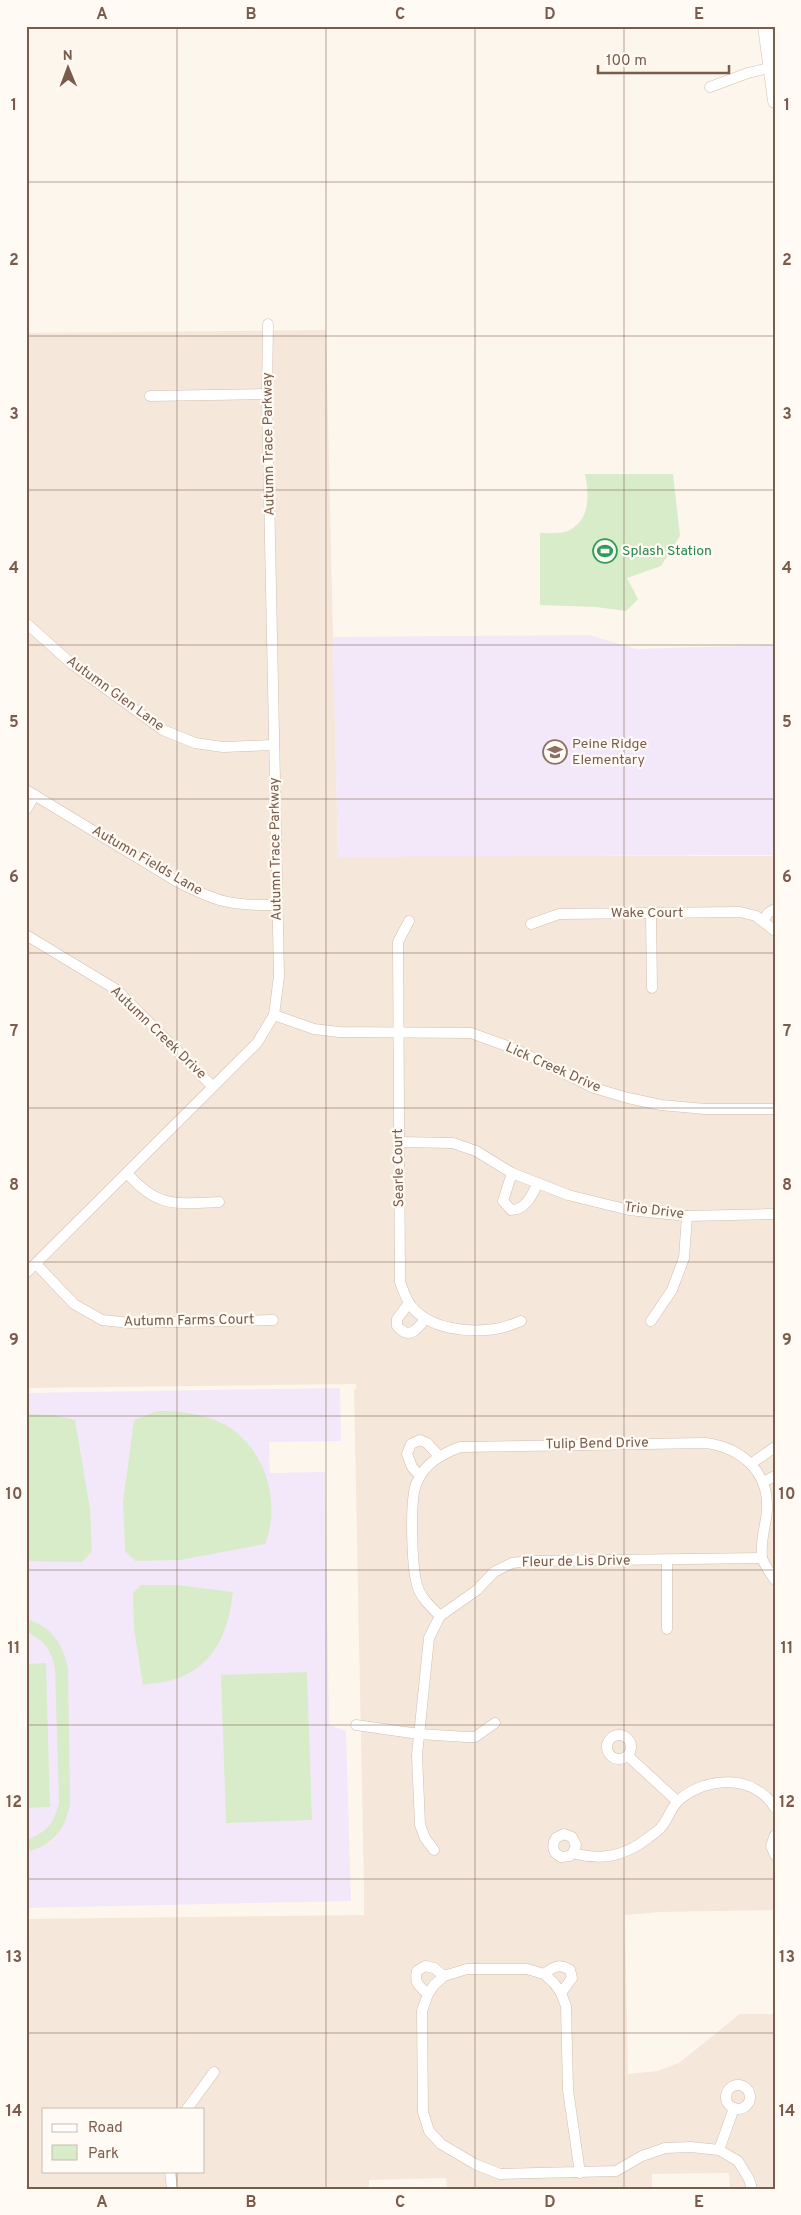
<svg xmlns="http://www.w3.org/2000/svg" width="801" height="2215" viewBox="0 0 801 2215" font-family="Overpass,sans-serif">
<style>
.residential{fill:#f5e8da;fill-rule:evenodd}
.education{fill:#f3e8fa}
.green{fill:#d8ecc9}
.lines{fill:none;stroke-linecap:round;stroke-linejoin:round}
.street-casing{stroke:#d1beb0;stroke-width:11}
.secondary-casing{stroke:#d6c0b0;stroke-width:15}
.street{stroke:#fff;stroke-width:10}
.secondary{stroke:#fff;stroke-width:14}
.grid{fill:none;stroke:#7a5c4d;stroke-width:1;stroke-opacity:0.55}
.labels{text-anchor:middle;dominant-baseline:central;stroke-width:4.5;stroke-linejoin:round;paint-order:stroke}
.street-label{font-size:14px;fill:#7a5c4d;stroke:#fffaf3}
.leisure-label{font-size:14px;fill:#27864d;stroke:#fffaf3;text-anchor:start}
.education-label{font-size:14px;fill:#785e54;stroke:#fffaf3;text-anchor:start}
.neatline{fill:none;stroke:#7a5c4d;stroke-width:2}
.grid-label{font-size:16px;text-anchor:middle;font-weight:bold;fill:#7a5c4d}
</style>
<rect width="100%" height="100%" fill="#fdf6ec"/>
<!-- residential -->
<path class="residential" d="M326 330 338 856H775V1910L658 1912 625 1915 628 2074 657 2071 679 2063 740 2014H775V2189H730L729 2173 652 2174V2189H447L446 2178 369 2180V2189H26V1919L364 1915V1889L354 1389H356V1384L26 1388V333ZM44 2109H204V2171H44Z"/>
<!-- education -->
<g class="education">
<polygon points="590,635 636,649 775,645 775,855 338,857 333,637"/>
<polygon points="340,1388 341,1441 269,1442 270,1473 325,1472 329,1725 346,1731 351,1901 26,1908 26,1393"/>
</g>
<!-- green -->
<g class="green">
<path d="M585 474H673L680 536 661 566 627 578 638 599 626 611 596 607 540 605V533C548 533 560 534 568 531 591 520 589 494 585 474Z"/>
<path d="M157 1411C178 1411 197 1412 217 1421 263 1440 283 1500 265 1544L180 1560 135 1561 125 1551 123 1502 134 1420Z"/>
<polygon points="30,1414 53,1415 75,1420 90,1509 92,1552 82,1562 26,1561 26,1415"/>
<path d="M141 1585H177L233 1592C229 1628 217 1662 181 1677 170 1682 155 1683 143 1685L134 1629 133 1593Z"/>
<path d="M26 1619C52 1626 63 1644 68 1669L70 1803C66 1829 52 1846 26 1852V1840C47 1832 53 1825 59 1803L55 1669C52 1651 44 1639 26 1632Z"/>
<polygon points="46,1663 50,1807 26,1808 26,1664"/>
<polygon points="307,1672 312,1820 226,1823 221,1675"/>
</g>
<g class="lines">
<!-- street casing -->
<g class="street-casing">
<g id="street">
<polyline points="710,87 748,73 769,68"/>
<polyline points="150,396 267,394"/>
<polyline points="26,623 72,664 163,730 195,743 223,747 274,745"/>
<path d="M26 790 176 881C217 902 231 906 277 905"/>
<polyline points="26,810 35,795"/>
<polyline points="651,913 652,988"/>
<path d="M409 921 398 942 400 1282C403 1290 406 1300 412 1307 430 1329 468 1333 495 1329 504 1328 513 1324 521 1321"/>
<polyline points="763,921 768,913 775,909"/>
<polyline points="531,924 559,914 740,912 756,916 775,931"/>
<polyline points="26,935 117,990 212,1086"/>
<polyline points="274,1015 314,1029 339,1032 471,1033 515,1049 594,1088 628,1098 661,1105 705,1109 775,1109"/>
<polyline points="399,1142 453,1143 476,1151 512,1173 568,1195 629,1210 687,1216 775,1214"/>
<path d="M127 1173C157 1208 176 1204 219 1202"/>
<path d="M512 1173 503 1201 511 1210C526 1210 532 1195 538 1183"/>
<polyline points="36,1264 74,1304 102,1320 130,1323 273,1320"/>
<polyline points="26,1273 257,1043 274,1015 279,976 267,394 268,324"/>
<path d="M409 1303 397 1319V1326C409 1340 417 1330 425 1319"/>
<polyline points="651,1321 672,1290 684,1258 687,1216"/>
<polyline points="752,1463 775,1447"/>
<polyline points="420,1476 412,1467 407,1454 411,1444 420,1440 427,1443 439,1456"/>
<polyline points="763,1482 775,1476"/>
<polyline points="667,1560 667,1629"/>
<path d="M440 1616C431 1607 420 1597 417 1585 412 1567 409 1498 417 1482 425 1463 442 1454 460 1447L706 1443C742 1448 769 1472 767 1510 766 1525 760 1541 762 1557 763 1564 771 1574 775 1580"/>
<polyline points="356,1725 419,1734 467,1737 475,1737 495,1723"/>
<circle cx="619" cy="1747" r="12"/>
<polyline points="628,1756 677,1801"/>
<polyline points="775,1835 771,1846 775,1855"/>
<polyline points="434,1850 425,1838 420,1825 417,1755 429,1638 440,1616 477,1590 494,1572 512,1563 531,1561 762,1558"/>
<path d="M573 1853 576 1845 572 1837 564 1834 556 1838C551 1846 553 1853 561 1857L570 1856 573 1853C602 1861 625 1856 648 1838 653 1834 659 1831 662 1826 669 1818 671 1807 679 1800 707 1776 754 1774 775 1808"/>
<path d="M544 1974C553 1967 559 1963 570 1970L572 1978 561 1993"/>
<path d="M428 1994C419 1986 414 1983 417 1971L425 1966 434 1968 444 1976"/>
<circle cx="738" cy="2097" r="12"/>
<polyline points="187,2109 214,2072"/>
<polyline points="719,2150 734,2108"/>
<polyline points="170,2171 172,2189"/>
<polyline points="580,2173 568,2090 566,2006 561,1993 554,1983 544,1974 527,1969 467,1969 444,1976 434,1985 428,1994 422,2011 423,2112 429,2131 441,2144 475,2164 500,2174 616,2171 642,2156 665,2148 691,2147 719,2150 738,2161 749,2179 752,2189"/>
</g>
</g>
<!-- secondary casing -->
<g class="secondary-casing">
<polyline id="secondary" points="765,26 775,101"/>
</g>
<!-- street -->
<use href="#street" class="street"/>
<!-- secondary -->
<use href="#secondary" class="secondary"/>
</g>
<!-- grid -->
<path class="grid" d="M177 26V2109M326 26V2189M475 26V2189M624 26V2189M26 182H775M26 336H775M26 490H775M26 645H775M26 799H775M26 953H775M26 1108H775M26 1262H775M26 1416H775M26 1570H775M26 1725H775M26 1879H775M26 2033H775M177 2171V2189"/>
<!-- icons -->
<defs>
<g id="stadium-ring" transform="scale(1.25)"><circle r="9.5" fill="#fffaf3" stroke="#2e9e5b" stroke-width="1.5"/><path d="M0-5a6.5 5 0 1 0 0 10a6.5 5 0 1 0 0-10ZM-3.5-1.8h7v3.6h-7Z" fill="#2e9e5b"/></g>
<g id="school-ring" transform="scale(1.25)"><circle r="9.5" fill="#fffaf3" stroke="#8d6e63" stroke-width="1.5"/><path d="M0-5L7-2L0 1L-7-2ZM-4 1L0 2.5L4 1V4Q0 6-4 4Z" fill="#8d6e63"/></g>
</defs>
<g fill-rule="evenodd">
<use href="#stadium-ring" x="605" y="551"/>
<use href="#school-ring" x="555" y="752"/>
</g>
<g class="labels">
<!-- street labels -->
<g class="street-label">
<text transform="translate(269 444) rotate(-91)">Autumn Trace Parkway</text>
<text transform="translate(115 694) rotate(36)">Autumn Glen Lane</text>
<text transform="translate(276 849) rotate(-91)">Autumn Trace Parkway</text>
<text transform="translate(147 861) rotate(30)">Autumn Fields Lane</text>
<text x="647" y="913">Wake Court</text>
<text transform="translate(158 1033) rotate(44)">Autumn Creek Drive</text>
<text transform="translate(553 1068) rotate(24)">Lick Creek Drive</text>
<text transform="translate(399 1168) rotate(-91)">Searle Court</text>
<text transform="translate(654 1211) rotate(7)">Trio Drive</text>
<text transform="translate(189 1321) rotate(-1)">Autumn Farms Court</text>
<text transform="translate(597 1444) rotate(-1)">Tulip Bend Drive</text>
<text transform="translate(576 1562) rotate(-1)">Fleur de Lis Drive</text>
</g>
<!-- leisure labels -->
<g class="leisure-label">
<text x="622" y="551">Splash Station</text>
</g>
<!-- education labels -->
<g class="education-label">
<text x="572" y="744">Peine Ridge<tspan x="572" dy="16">Elementary</tspan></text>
</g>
</g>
<!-- border -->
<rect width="801" height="2215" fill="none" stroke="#fffaf3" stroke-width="55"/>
<!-- legend -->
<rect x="42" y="2108" width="162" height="65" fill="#fffaf3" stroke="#cabbb1"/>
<rect x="52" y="2124" width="25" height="8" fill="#ffffff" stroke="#cabbb1"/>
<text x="88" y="2132" font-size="15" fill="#7a5c4d">Road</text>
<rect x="52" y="2145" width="25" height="15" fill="#d8ecc9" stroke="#cabbb1"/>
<text x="88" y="2158" font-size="15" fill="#7a5c4d">Park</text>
<!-- north arrow -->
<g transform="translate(68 68) rotate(359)" stroke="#fffaf3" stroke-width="4" paint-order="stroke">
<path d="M0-4L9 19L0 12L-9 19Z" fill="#7a5c4d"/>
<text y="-8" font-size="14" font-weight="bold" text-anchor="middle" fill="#7a5c4d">N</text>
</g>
<!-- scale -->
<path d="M598 65v8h131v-8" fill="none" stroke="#7a5c4d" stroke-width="2.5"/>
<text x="606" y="65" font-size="15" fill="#7a5c4d" stroke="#fffaf3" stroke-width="4" paint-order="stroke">100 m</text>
<rect x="28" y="28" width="746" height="2160" class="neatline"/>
<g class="grid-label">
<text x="102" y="19">A</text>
<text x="251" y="19">B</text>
<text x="400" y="19">C</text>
<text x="550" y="19">D</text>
<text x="699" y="19">E</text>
<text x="14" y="110">1</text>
<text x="787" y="110">1</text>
<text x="14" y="265">2</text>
<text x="787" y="265">2</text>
<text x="14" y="419">3</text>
<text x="787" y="419">3</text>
<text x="14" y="573">4</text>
<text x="787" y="573">4</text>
<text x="14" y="727">5</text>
<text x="787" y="727">5</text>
<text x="14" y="882">6</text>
<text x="787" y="882">6</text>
<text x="14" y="1036">7</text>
<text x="787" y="1036">7</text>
<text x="14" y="1190">8</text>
<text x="787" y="1190">8</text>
<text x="14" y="1345">9</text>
<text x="787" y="1345">9</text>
<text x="14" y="1499">10</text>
<text x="787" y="1499">10</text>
<text x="14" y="1653">11</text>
<text x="787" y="1653">11</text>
<text x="14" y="1807">12</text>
<text x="787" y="1807">12</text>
<text x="14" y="1962">13</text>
<text x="787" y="1962">13</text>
<text x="14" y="2116">14</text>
<text x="787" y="2116">14</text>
<text x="102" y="2207">A</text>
<text x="251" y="2207">B</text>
<text x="400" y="2207">C</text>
<text x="550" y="2207">D</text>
<text x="699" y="2207">E</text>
</g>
</svg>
